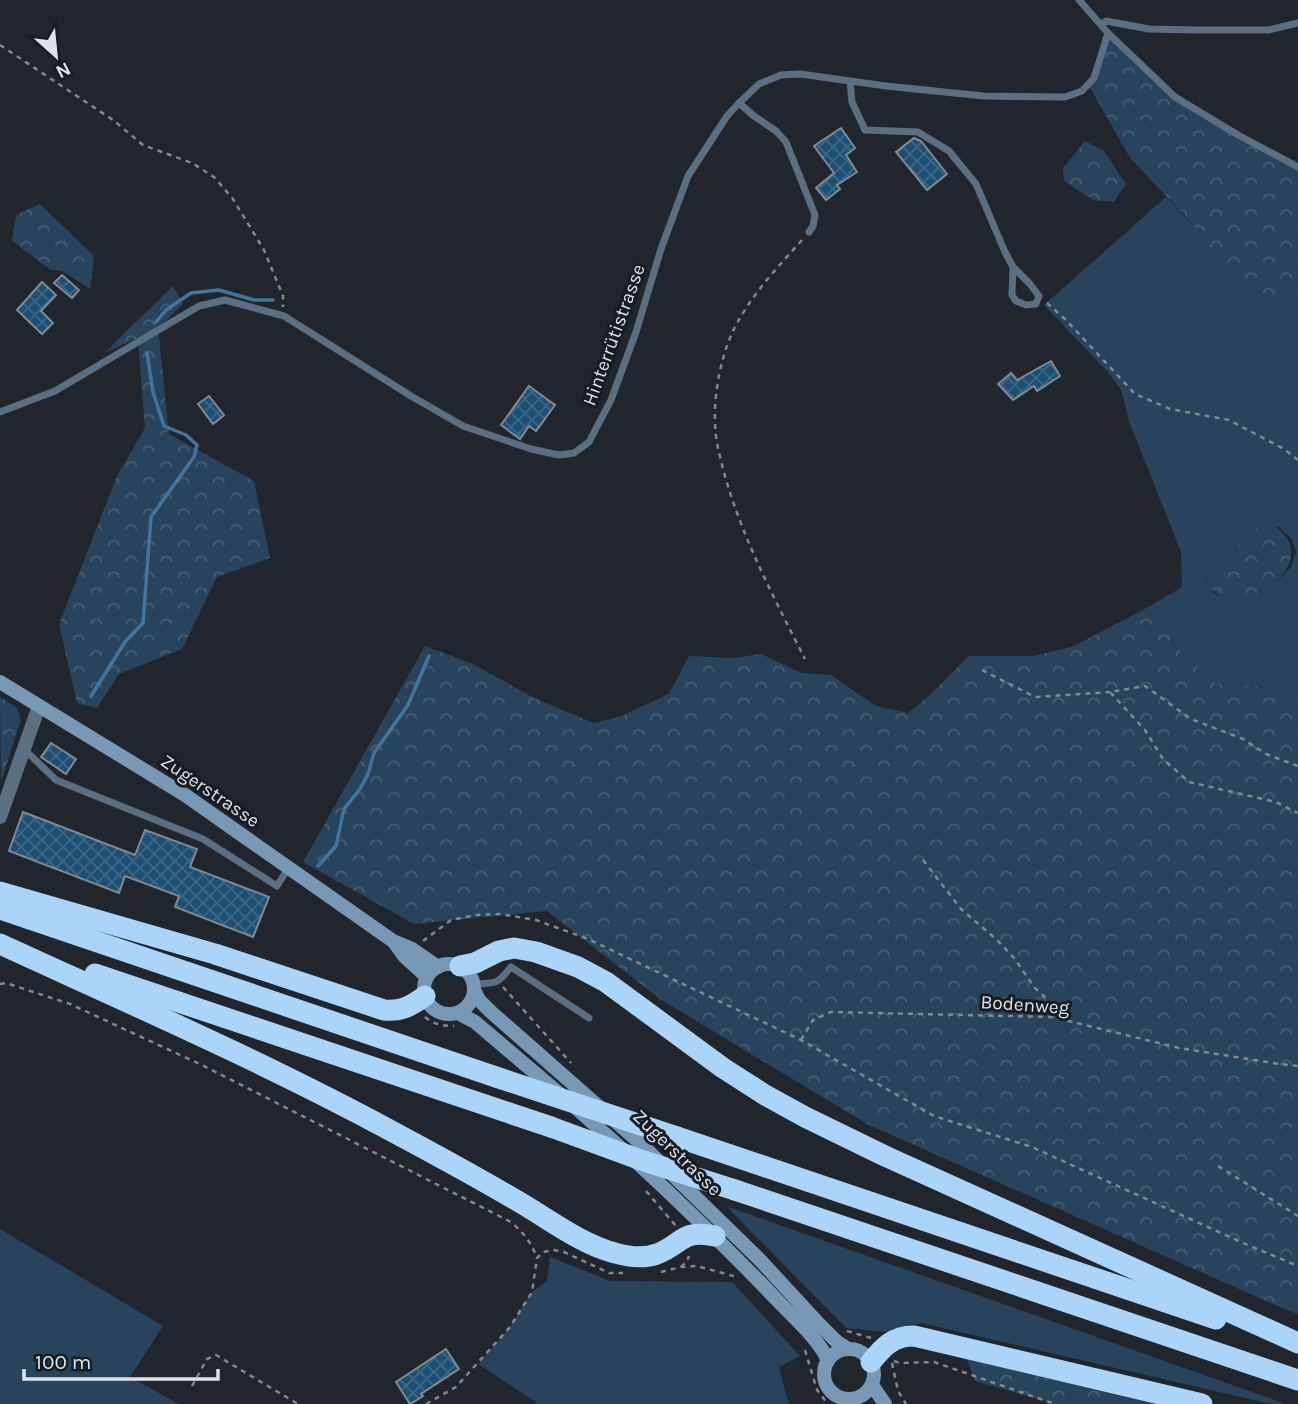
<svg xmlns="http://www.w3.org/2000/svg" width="1298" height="1404" viewBox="0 0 1298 1404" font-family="Karla,sans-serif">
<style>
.grass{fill:#27445c;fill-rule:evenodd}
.forest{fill:url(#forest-crowns)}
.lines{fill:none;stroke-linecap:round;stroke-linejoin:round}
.stream{stroke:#42759d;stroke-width:3.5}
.building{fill:url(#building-cross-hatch);stroke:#818990;stroke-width:2}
.path{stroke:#83888d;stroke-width:2.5;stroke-dasharray:5 5;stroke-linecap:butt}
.lane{stroke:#5a6f81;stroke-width:7}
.street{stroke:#5a6f81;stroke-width:14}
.secondary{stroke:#7799b5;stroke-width:14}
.highway{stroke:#abd5f8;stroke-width:21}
.highway-bridge{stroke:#abd5f8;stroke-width:21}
.labels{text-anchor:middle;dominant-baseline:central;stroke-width:6;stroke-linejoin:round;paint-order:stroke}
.street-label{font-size:19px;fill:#dfe3e7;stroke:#161d22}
</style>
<defs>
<pattern id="forest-crowns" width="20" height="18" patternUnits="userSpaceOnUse" patternTransform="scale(1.75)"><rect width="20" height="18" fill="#27445c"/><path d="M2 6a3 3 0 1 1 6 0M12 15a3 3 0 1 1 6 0" fill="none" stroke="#465f73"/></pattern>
<pattern id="building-cross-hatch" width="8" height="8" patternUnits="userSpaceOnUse" patternTransform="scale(1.75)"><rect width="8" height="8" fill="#1b4f74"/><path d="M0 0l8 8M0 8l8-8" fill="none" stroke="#3c6888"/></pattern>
</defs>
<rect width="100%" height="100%" fill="#20262c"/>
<!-- grass -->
<g class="grass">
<path d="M1166 197 1258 292 1298 307V692L1290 688 1212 683 1173 644 1169 624 1143 610 1182 587 1181 552 1130 424 1121 390 1107 371 1044 305ZM1279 527 1292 539 1296 552 1291 567 1277 581 1255 598 1229 599 1214 593 1205 578 1208 567 1232 556 1245 533Z"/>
<polygon points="726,1206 1283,1403 1283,1404 1271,1404 921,1323 886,1332 846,1328"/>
<polygon points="0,1229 163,1326 130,1377 179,1404 0,1404"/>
<polygon points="550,1257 610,1281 732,1282 800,1356 779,1367 788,1402 790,1404 535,1404 536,1402 478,1364 510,1327 532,1292 547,1281"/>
</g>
<!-- forest -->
<g class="forest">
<polygon points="1108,33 1175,97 1298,167 1298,307 1258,292 1214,252 1190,221 1130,158 1088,84"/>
<polygon points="1085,141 1104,151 1126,184 1114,202 1093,200 1064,181 1063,168"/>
<polygon points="40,204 94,256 90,289 62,271 51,270 12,241 16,215"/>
<polygon points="173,286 183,304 158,328 169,434 254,481 270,558 217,577 182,649 119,674 97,708 77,703 59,624 117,476 145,428 138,338 104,353"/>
<path d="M1269 523C1298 538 1298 563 1273 584 1268 588 1261 595 1256 598 1245 602 1222 600 1214 591 1210 588 1208 582 1205 577L1208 567 1232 556 1245 533Z"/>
<polygon points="1143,610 1169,624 1173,644 1212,683 1291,688 1298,692 1298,1314 1282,1308 867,1124 660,999 547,911 414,924 303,862 425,646 473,664 534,698 594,723 619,717 669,694 689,656 733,658 761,654 802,673 831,675 876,706 908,713 929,696 969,656 1034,656 1074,646"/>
<polygon points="0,697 17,708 21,720 1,782"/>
<polygon points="967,1359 1154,1404 1055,1404 975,1381"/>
</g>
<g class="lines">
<!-- stream -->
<g class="stream">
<polyline points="156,322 166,310 191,293 219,290 254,300 273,300"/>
<polyline points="91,696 125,642 143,623 151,517 194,457 197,445 186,435 164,426 153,392 147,353"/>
<polyline points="318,866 336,846 344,809 360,789 368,774 374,753 408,705 429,656"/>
</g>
</g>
<!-- building -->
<g class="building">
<polygon points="841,128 855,148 846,155 857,172 837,185 840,189 826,200 816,188 834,173 814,146"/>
<polygon points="914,138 921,141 947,174 927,190 896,152"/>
<polygon points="62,275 79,290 72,298 54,283"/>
<polygon points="42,282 56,295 41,311 53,323 42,334 17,310"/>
<polygon points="1051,361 1060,376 1037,391 1034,386 1013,400 998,384 1011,373 1017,380"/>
<polygon points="529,386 555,405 536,431 529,426 520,439 501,425"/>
<polygon points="209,396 224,415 213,424 198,404"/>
<polygon points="51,743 76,759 66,774 41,757"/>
<polygon points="23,812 135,855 145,830 197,849 190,867 269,897 253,937 175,907 179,896 125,876 119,893 9,851"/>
<polygon points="446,1349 459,1369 421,1394 423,1396 410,1404 396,1382"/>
</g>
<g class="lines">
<!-- path -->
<g class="path">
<polyline points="0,45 113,120 143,145 192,163 214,177 233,199 264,250 283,296 283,307"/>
<path d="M802 240C777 268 751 295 734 329 718 362 710 412 718 448 734 523 771 592 805 659"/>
<polyline points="1047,303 1066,320 1135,394 1170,409 1229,420 1284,449 1298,460"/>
<polyline points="982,670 1035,697 1110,692"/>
<polyline points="1298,766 1266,754 1243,739 1191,719 1145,686 1110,692 1145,730 1163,759 1189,782 1276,802 1298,813"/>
<polyline points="923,860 961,909 996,939 1015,959 1034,987 1047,999 1052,1017"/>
<polyline points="423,941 451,920 475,915 500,914 536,920 588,939 801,1040 934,1116 1032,1147 1243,1243 1298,1266"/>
<path d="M0 984 6 983 70 1004 204 1066 511 1222C524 1233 531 1242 537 1258"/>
<polyline points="503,987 571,1063"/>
<path d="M425 1017C433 1024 443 1026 454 1026"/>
<polyline points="801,1040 813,1020 831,1012 1052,1017 1179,1048 1280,1064 1298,1066"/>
<polyline points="1218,1166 1298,1216"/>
<polyline points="646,1191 676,1226"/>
<polyline points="681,1267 687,1261 689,1256"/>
<polyline points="661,1272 681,1267 697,1266 737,1277"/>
<polyline points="847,1331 871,1338"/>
<polyline points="805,1350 817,1390 828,1404"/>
<polyline points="894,1361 900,1363 934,1362 1055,1404"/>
<polyline points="892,1363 898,1391 906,1404"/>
<polyline points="192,1386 207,1359 216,1355 298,1404"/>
<polyline points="426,1404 456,1387 510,1327 532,1292 537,1258 543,1252 554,1250 564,1252 609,1273 623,1273"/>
</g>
<!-- lane -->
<g class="lane">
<polyline points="1079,0 1108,33 1175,97 1238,135 1298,167"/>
<polyline points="1101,25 1106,21 1149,29 1198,30 1268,30 1298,23"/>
<polyline points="850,81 852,102 865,130 918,132 949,151 976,184 1005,252 1013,267 1012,295 1016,301 1026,305 1036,304 1039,296 1030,284 1013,267"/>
<polyline points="739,103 754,116 776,131 786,142 815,215 813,226 809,232"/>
<polyline points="0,412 55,391 199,306 225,300 284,316 411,396 463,426 531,449 559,455 574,453 589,442 611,400 636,332 661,249 688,176 727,116 739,103 759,84 781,75 800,74 886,86 983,96 1065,97 1082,91 1094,78 1108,33"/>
<polyline points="24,749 56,780 203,839 277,886 289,867"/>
<path d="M474 985C497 981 495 987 511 967L589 1018"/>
</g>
<!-- street -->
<polyline class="street" points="0,817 39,706"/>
<!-- secondary -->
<g class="secondary">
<polyline points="0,682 185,795 393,941 412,949 438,967"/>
<polyline points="394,942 404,956 427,977"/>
<circle cx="449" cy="989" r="25"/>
<polyline points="475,992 479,1000 491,1012 639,1142 760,1260 819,1324 836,1341 848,1349"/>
<polyline points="458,1013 475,1022 561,1095"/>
<path d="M576 1108C646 1169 713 1233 777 1300 792 1316 821 1341 828 1361"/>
<circle cx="849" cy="1374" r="25"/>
<polyline points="872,1385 885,1404"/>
</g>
<!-- highway -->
<g class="highway">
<path d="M0 892 215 954 384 1010C401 1012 411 1006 425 996"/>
<polyline points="0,909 496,1077"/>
<path d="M0 944C133 1005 268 1064 397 1134 440 1157 484 1181 526 1206 554 1223 584 1245 615 1253 629 1257 643 1259 657 1254 683 1244 681 1229 715 1236"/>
<polyline points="460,966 475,963 499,951 514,948 536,952 578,967 606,982 723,1068 765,1095 805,1117 885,1156 1298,1343"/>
<polyline points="95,974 551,1127"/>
<polyline points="677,1137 1216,1319"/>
<polyline points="735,1190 1298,1380"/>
<path d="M871 1362C883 1347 893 1336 914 1336L1202 1404"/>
</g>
<!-- highway-bridge -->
<g class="highway-bridge">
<polyline points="496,1077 677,1137"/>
<polyline points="551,1127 641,1160 735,1190"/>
</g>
</g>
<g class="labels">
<!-- street labels -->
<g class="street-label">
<text transform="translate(614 335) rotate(-70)">Hinterrütistrasse</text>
<text transform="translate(210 791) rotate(34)">Zugerstrasse</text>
<text transform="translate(1025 1005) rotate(4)">Bodenweg</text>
<text transform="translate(677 1153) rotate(44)">Zugerstrasse</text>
</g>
</g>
<!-- north arrow -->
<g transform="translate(56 56) rotate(153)" stroke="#161d22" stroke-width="5" paint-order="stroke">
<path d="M0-5L12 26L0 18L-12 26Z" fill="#dfe3e7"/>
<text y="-10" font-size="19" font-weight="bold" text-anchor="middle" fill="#dfe3e7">N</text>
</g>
<!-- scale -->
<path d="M24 1369v10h194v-10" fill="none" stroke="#dfe3e7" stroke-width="3.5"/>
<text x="35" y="1369" font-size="21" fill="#dfe3e7" stroke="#161d22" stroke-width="5" paint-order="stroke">100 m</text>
</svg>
